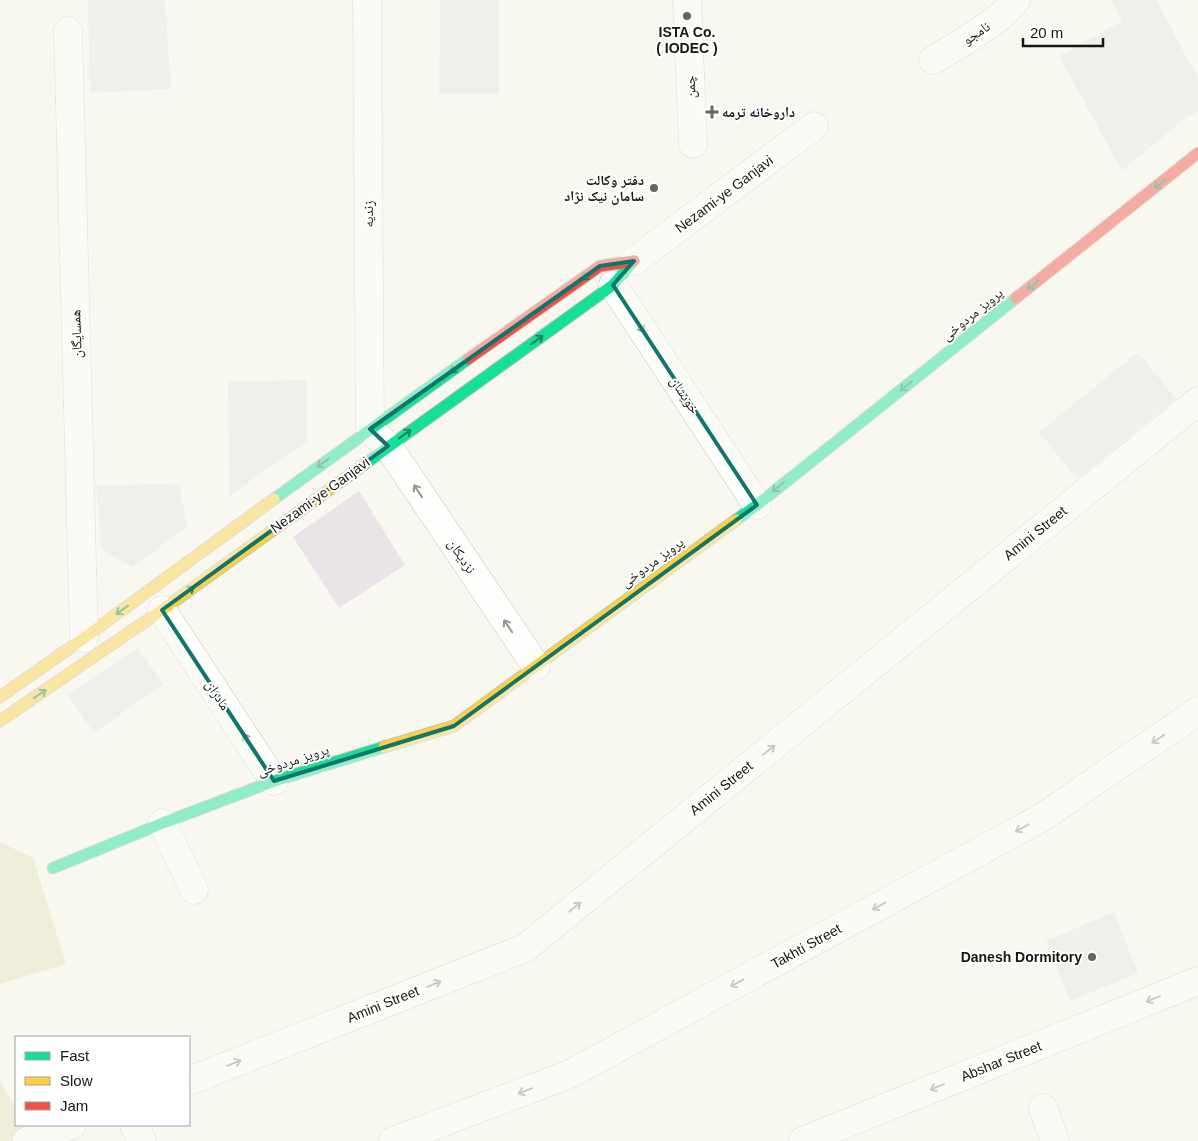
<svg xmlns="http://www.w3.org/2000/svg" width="1198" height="1141" viewBox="0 0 1198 1141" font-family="Helvetica,'Noto Naskh Arabic',sans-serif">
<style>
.green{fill:#e4e2be}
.building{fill:#e9e5e7}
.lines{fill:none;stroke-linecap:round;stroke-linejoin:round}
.street-casing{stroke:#c3c3bc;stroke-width:29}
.fast-casing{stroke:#c3c3bc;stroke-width:13}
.slow-casing{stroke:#c3c3bc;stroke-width:13}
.jam-casing{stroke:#c3c3bc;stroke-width:13}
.street{stroke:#fefefd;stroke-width:28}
.fast{stroke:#16e098;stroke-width:11}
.slow{stroke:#ffcf43;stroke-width:11}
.jam{stroke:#f24e42;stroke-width:11}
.oneway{stroke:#16855b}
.oneway2{stroke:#969693}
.marked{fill:none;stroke:#0f766e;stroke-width:4;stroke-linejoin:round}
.poi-dot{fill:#66655f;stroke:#fff;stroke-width:2}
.labels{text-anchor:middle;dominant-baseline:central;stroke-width:4;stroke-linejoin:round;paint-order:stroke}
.poi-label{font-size:14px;font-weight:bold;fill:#171611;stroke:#fff;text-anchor:end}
.street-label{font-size:14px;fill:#171611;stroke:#fff}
</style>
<rect width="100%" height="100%" fill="#f8f8f0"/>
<!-- green -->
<g class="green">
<polygon points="0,842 33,858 66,964 0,984"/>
<polygon points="0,1081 16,1108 16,1125 25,1125 23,1141 0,1141"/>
</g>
<!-- building -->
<g class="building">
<polygon points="88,0 165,0 171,89 90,93"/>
<polygon points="440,0 499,0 499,94 439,94"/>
<polygon points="1111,0 1156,0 1198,78 1198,111 1179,123 1122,171 1059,56 1122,21"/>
<polygon points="1138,352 1176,399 1077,479 1039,432"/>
<polygon points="306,380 307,441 229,496 228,382"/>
<polygon points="179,483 187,527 132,567 101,549 96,486"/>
<polygon points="359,491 405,565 339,608 293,537"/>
<polygon points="138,648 163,684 94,733 68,695"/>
<polygon points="1114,912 1138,973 1070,1001 1046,941"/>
</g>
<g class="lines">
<!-- street casing -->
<g class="street-casing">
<g id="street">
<polyline points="367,0 370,429 388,446 536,666"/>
<polyline points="687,0 693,144"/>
<polyline points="68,31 84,638"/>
<polyline points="933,60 973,36 1002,15 1016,0"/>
<polyline points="634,261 814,126"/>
<polyline points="613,285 757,505"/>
<polyline points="162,610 274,781"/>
<polyline points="163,823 194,890"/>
<polyline points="189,1081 525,948 1198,401"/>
<polyline points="1043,1108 1055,1141"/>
<polyline points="134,1125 142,1141"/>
<polyline points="27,1141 72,1125"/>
<polyline points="393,1141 570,1074 1041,818 1198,711"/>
<polyline points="803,1141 1198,981"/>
</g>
</g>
<!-- fast casing -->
<g class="fast-casing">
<g id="fast">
<polyline points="348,476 613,285 634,261"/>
<polyline points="274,499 468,359"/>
<polyline points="736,520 757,505 1016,298"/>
<polyline points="53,868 163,823 274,781 384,747"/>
</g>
</g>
<!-- slow casing -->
<g class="slow-casing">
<g id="slow">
<polyline points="0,697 84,638 274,499"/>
<polyline points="0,721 162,610 348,476"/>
<polyline points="384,747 454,726 736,520"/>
</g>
</g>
<!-- jam casing -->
<g class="jam-casing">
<g id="jam">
<polyline points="1016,298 1198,153"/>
<polyline points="468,359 600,266 634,261"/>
</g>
</g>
<!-- street -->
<use href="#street" class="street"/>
<!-- fast -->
<use href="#fast" class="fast"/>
<!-- slow -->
<use href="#slow" class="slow"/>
<!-- jam -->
<use href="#jam" class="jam"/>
</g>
<!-- one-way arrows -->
<defs><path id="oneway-shaft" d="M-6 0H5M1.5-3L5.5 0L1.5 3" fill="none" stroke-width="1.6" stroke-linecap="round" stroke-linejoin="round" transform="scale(1.25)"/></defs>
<g class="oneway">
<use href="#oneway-shaft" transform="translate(1160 184) rotate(141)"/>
<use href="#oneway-shaft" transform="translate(588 275) rotate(145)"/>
<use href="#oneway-shaft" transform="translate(1033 285) rotate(141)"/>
<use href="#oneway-shaft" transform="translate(537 340) rotate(-36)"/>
<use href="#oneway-shaft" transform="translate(456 368) rotate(145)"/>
<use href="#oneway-shaft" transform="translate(906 386) rotate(141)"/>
<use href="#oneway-shaft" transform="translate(405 434) rotate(-36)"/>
<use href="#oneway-shaft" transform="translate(323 463) rotate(144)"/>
<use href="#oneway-shaft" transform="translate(778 487) rotate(141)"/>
<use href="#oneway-shaft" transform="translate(188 591) rotate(-36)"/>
<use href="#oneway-shaft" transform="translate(122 610) rotate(144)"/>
<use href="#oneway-shaft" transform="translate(40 694) rotate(-34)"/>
</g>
<g class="oneway2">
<use href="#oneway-shaft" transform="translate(640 326) rotate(57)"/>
<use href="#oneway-shaft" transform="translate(418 491) rotate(-124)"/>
<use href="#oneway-shaft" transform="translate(508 626) rotate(-124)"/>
<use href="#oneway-shaft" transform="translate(1158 739) rotate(146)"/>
<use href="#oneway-shaft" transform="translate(247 740) rotate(-123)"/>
<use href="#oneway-shaft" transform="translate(769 750) rotate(-39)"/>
<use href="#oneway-shaft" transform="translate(1022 828) rotate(151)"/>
<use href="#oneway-shaft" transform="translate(879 906) rotate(151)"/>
<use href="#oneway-shaft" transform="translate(575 907) rotate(-39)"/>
<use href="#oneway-shaft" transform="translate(737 983) rotate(151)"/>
<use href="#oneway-shaft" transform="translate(434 984) rotate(-22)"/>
<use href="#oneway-shaft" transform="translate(1153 999) rotate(158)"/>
<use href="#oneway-shaft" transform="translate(234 1063) rotate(-22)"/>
<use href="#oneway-shaft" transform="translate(937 1087) rotate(158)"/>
<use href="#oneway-shaft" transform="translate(525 1091) rotate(159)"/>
</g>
<!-- marked area -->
<path d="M0 0H1198V1141H0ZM634 261 613 285 757 505 454 726 274 781 162 610 388 446 370 429 600 266Z" fill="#f8f8f0" fill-opacity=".55" fill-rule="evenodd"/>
<path class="marked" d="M634 261 613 285 757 505 454 726 274 781 162 610 388 446 370 429 600 266Z"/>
<!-- markers -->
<g class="poi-dot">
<circle cx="687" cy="16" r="5"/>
<path d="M709.5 104.5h5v5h5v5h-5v5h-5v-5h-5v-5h5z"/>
<circle cx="654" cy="188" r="5"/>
<circle cx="1092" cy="957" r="5"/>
</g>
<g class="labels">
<!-- poi labels -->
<g class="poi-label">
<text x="687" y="32" text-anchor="middle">ISTA Co.<tspan x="687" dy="16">( IODEC )</tspan></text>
<text x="722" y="112" text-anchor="start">داروخانه ترمه</text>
<text x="644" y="180">دفتر وکالت<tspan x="644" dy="16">سامان نیک نژاد</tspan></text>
<text x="1082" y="957">Danesh Dormitory</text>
</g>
<!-- street labels -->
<g class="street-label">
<text transform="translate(976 33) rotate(-34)">نامجو</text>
<text transform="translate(690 87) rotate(-92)">چمن</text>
<text transform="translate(724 194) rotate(-37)">Nezami-ye Ganjavi</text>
<text transform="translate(368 214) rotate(-90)">زندیه</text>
<text transform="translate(972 314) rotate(-39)">پرویز مردوخی</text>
<text transform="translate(76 334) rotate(-92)">همسایگان</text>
<text transform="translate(685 395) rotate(57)">خویشان</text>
<text transform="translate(320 495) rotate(-36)">Nezami-ye Ganjavi</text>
<text transform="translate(1035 533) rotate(-39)">Amini Street</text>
<text transform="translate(462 556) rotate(56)">نزدیکان</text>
<text transform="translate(652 562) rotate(-36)">پرویز مردوخی</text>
<text transform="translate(218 695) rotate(57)">مادران</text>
<text transform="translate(293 760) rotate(-18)">پرویز مردوخی</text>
<text transform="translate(721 788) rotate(-39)">Amini Street</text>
<text transform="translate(806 946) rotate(-29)">Takhti Street</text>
<text transform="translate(383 1004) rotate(-22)">Amini Street</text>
<text transform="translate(1001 1061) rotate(-22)">Abshar Street</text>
</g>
</g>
<!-- legend -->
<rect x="15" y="1036" width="175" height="90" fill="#ffffff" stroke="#a2a2a0"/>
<rect x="25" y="1052" width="25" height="8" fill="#16e098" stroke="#a2a2a0"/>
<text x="60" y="1061" font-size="15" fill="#171611">Fast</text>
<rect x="25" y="1077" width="25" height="8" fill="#ffcf43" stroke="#a2a2a0"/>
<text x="60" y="1086" font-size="15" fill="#171611">Slow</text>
<rect x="25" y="1102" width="25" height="8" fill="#f24e42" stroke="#a2a2a0"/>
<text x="60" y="1111" font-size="15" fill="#171611">Jam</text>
<!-- scale -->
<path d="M1023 38v8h80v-8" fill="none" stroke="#171611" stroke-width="2.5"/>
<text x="1030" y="38" font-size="15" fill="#171611" stroke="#ffffff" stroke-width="4" paint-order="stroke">20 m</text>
</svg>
